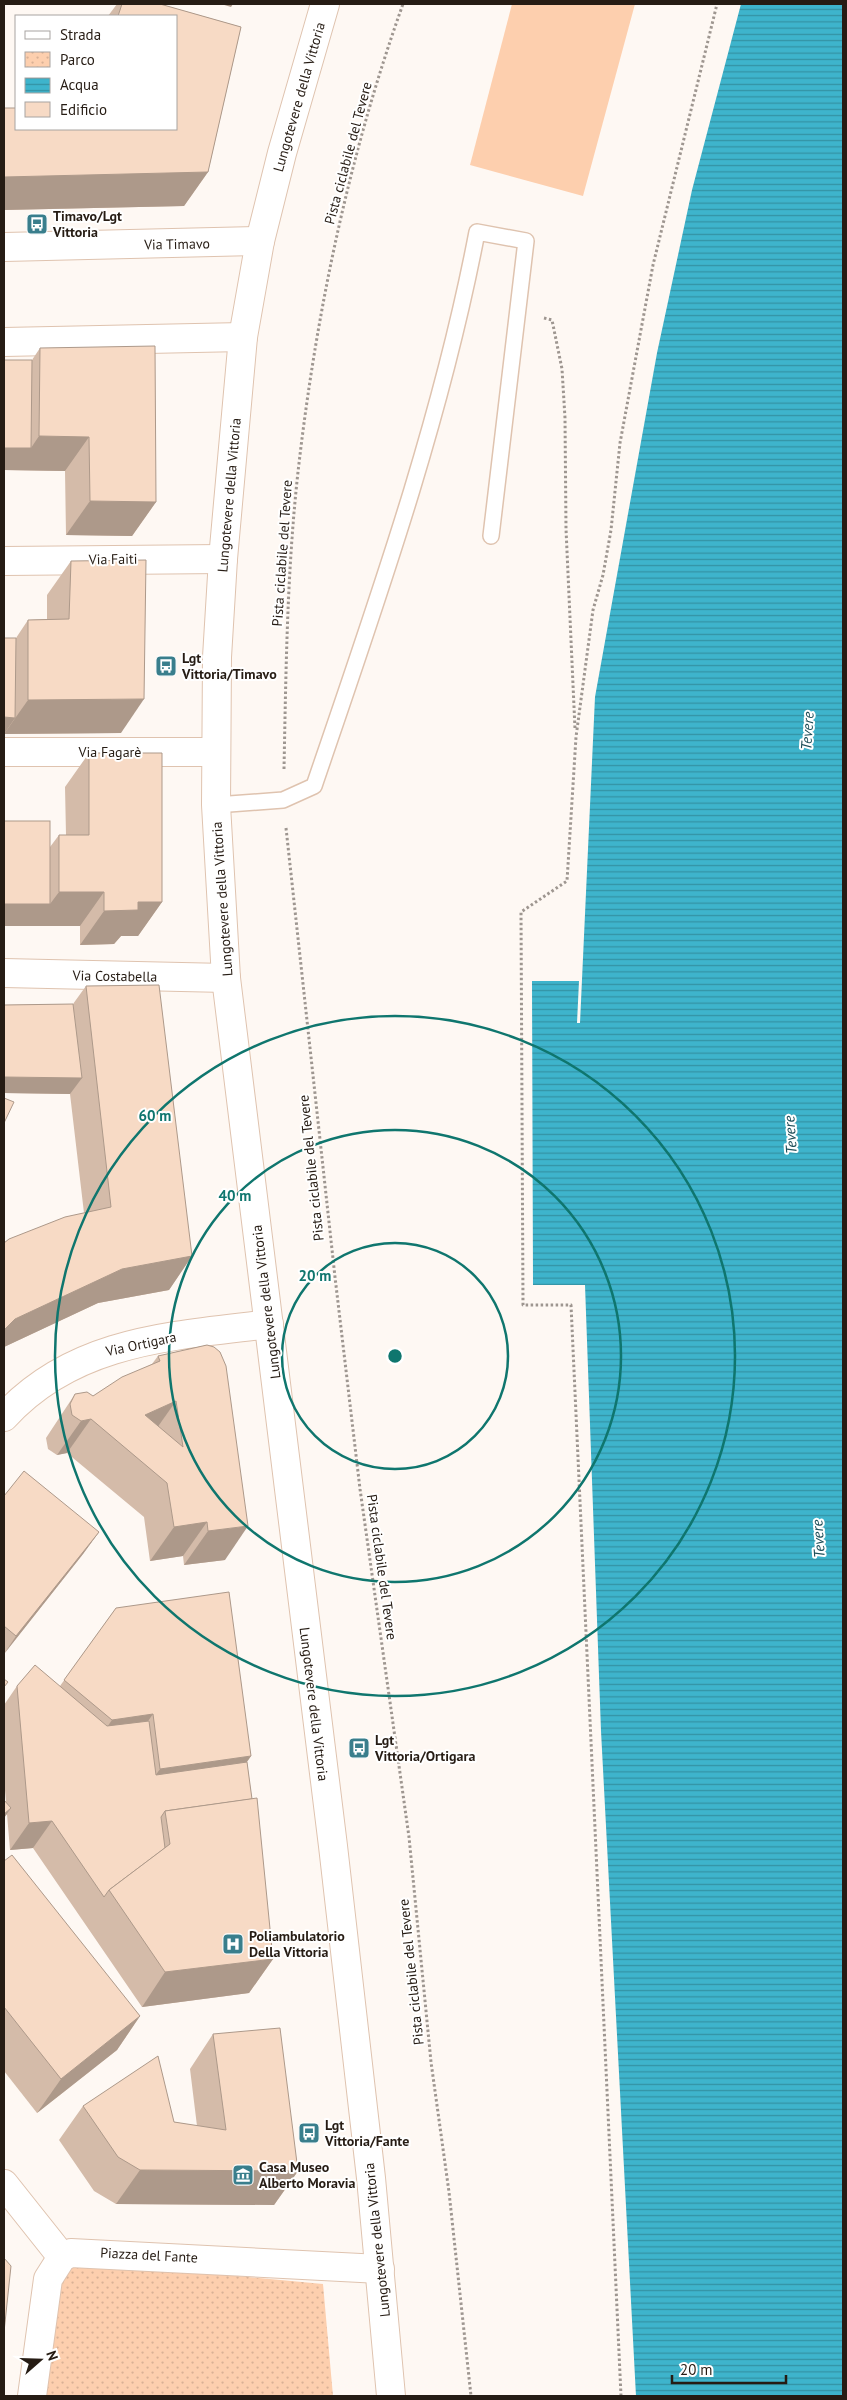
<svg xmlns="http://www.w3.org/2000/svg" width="847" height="2400" viewBox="0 0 847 2400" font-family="'PT Sans',sans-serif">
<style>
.park{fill:url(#park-dots)}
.pitch{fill:#fdcfae}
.water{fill:url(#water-rules)}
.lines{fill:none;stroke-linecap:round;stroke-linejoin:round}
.service-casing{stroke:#dfc3af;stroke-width:18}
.minor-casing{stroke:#dfc3af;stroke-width:30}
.primary-casing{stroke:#dfc3af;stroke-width:30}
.path{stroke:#9e9690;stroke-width:3;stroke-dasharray:2.5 2.5;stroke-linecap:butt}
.service{stroke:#fff;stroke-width:15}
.minor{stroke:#fff;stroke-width:28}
.primary{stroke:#fff;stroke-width:28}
.wall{fill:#d4bba9}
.shaded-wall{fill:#ad998a}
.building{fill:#f7dac5;stroke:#ad998a;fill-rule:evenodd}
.ring{fill:none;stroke:#0f766e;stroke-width:2.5}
.labels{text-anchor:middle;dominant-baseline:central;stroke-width:4;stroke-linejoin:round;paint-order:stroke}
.street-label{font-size:14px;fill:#261c14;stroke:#fff}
.poi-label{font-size:14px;font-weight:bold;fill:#261c14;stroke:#fff;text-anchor:start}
.water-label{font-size:15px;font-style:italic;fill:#1d4e58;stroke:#fff}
.centre{fill:#0f766e;stroke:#fff;stroke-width:2.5}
.ring-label{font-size:15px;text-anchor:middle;font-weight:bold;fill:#0f766e;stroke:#fff;stroke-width:4;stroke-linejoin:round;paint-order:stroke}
</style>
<defs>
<pattern id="park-dots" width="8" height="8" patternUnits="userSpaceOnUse" patternTransform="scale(1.25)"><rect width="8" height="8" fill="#fdcfae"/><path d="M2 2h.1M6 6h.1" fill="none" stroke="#d9b195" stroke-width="1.8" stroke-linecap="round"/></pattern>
<pattern id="water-rules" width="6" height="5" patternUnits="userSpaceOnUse" patternTransform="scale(1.25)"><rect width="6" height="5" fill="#3eb4cc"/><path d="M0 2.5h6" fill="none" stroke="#3492a4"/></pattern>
</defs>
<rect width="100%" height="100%" fill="#fef8f3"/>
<!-- park -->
<polygon class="park" points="78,2261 323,2284 333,2396 42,2396 59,2275"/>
<!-- pitch -->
<polygon class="pitch" points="512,4 635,4 583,196 470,165"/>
<!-- water -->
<polygon class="water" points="741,4 843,4 843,2396 636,2396 601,1731 585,1285 533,1285 532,981 579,981 577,1023 580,1023 595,697 657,353 692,190"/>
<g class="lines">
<!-- service casing -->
<g class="service-casing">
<path id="service" d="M216 805 283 800 314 786C376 604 441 421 477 232L526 241 491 536"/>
</g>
<!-- minor casing -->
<g class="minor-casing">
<g id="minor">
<polyline points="4,247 260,241"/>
<polyline points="4,342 243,337"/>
<polyline points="4,561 223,559"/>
<polyline points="4,752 216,752"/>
<polyline points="4,973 226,978"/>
<path d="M4 1417C74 1340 172 1336 269 1324"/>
<polyline points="4,2184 62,2257"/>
<polyline points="32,2396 48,2279 62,2257 71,2253 380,2269"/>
</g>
</g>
<!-- primary casing -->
<g class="primary-casing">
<polyline id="primary" points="325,4 282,153 260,241 243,337 223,559 217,657 216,805 226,978 333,1846 371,2178 391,2396"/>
</g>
<!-- path -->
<g class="path">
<polyline points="544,318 552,320 562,369 565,418 566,529 575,729"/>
<path d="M284 769C286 670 287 571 298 472 316 313 349 155 403 4"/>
<polyline points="286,828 335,1277 360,1489 409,1837 431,2062 449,2192 471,2396"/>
<polyline points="621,2396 571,1305 523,1305 521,912 567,881 576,737 593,610 603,575 611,530 620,443 653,265 717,4"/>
</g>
<!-- service -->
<use href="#service" class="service"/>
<!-- minor -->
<use href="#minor" class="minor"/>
<!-- primary -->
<use href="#primary" class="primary"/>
</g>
<!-- wall -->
<g class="wall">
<polygon points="117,4 160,4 241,27 208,172 184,206 4,210 4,108 16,108 16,129 176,129 176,16 108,16"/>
<polygon points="40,348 156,502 132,536 66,535 65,471 4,470 32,360"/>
<polygon points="71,561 121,733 4,734 16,638 28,620 47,619 47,595"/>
<polygon points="89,753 162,902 138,936 121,936 114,944 80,945 80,926 4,926 50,847 59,835 66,835 65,787"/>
<polygon points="86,986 192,1256 169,1290 98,1303 4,1347 4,1243 84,1213 70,1094 4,1093 4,1005 73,1004"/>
<polygon points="207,1345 225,1560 184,1565 183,1556 150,1561 144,1517 67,1453 57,1455 48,1449 46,1438 75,1394 93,1396 152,1364 158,1356"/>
<polygon points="4,1496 99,1532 83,1554 4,1654"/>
<polygon points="116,1608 251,1756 247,1762 273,1959 249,1993 142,2007 33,1848 10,1850 7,1814 4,1818 4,1800 6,1802 4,1779 4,1705 17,1686 60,1686"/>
<polygon points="4,1861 140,2016 117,2050 37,2113 4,2071"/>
<polygon points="213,2034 298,2171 274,2205 116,2204 94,2191 59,2140 83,2106 197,2126 190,2069"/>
</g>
<!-- shaded-wall -->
<g class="shaded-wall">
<polygon points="221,4 233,4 231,7"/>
<polygon points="208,172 184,206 4,210 4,177"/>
<polygon points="39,436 89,437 65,471 4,470 4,448 31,448"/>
<polygon points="90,501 156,502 132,536 66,535"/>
<polygon points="144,699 121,733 4,734 28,700"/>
<polygon points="4,717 15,718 4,734"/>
<polygon points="59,892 104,892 80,926 4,926 4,904 50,904"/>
<polygon points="138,902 162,902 138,936 121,936 114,944 80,945 104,911"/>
<polygon points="4,1077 82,1078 70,1094 4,1093"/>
<polygon points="192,1256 169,1290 98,1303 4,1347 4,1330 15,1319 122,1269"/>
<polygon points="176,1401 152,1435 145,1415"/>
<polygon points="91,1419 67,1453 57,1455 81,1421"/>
<polygon points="207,1522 183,1556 150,1561 174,1527"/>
<polygon points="248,1526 225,1560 184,1565 208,1531"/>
<polygon points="99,1532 83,1554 4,1654 16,1636"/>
<polygon points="153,1714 129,1748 88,1754 112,1720"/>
<polygon points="251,1756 227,1790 136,1803 160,1769"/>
<polygon points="11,1808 4,1818 4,1814"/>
<polygon points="52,1821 33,1848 10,1850 29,1823"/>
<polygon points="273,1959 249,1993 142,2007 165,1972"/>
<polygon points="140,2016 117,2050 37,2113 61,2079"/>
<polygon points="140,2170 298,2171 274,2205 116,2204"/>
</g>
<!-- building -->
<g class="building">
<polygon points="122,4 160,4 241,27 208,172 4,177 4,108 16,108 16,129 176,129 176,16 118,16"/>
<polygon points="155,346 156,502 90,501 89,437 39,436 40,348"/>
<polygon points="4,360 32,360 31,448 4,448"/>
<polygon points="146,560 144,699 28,700 28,620 69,619 71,561"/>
<polygon points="4,638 16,638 15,718 4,717"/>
<polygon points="89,753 162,753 162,902 138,902 138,910 104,911 104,892 59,892 59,835 89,835"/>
<rect x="4" y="821" width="46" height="83"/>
<polygon points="159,985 192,1256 122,1269 15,1319 4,1330 4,1243 9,1239 65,1217 111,1207 86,986"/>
<polygon points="73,1004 82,1078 4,1077 4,1005"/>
<polygon points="4,1098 14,1102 4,1123"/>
<path d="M207 1345 214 1347 220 1352 226 1366 248 1526 208 1531 207 1522 174 1527 167 1483 91 1419 81 1421 72 1415 70 1404 75 1394 87 1392 93 1396 122 1377 160 1361 158 1356ZM176 1401 183 1447 145 1415Z"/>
<polygon points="24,1471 99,1532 16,1636 4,1626 4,1496"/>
<polygon points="229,1592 251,1756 160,1769 153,1714 112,1720 64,1680 116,1608"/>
<polygon points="35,1665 107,1726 149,1721 156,1775 247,1762 252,1799 165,1811 161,1817 165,1848 109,1890 104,1897 52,1821 29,1823 17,1686"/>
<polygon points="4,1679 8,1682 4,1687"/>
<polygon points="257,1798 273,1959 165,1972 109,1890 170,1844 165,1811"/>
<polygon points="4,1800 11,1808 4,1814"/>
<polygon points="12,1855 140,2016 61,2079 4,2007 4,1861"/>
<polygon points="280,2028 298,2171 140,2170 118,2157 83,2106 158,2056 174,2122 226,2130 213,2034"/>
<polygon points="4,2258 11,2266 4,2332"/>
</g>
<!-- distance rings -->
<g class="ring">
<circle cx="395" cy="1356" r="113"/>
<circle cx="395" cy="1356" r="226"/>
<circle cx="395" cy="1356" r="340"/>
</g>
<!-- icons -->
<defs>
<g id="bus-square" transform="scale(1.125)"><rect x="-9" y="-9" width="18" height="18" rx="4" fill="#397e8c" stroke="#fff"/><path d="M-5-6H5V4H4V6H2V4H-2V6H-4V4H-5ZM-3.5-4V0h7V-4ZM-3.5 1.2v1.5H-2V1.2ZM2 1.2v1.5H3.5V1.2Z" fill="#fff"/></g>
<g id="hospital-square" transform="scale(1.125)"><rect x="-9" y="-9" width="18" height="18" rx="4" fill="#397e8c" stroke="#fff"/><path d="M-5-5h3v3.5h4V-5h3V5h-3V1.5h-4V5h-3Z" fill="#fff"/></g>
<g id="museum-square" transform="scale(1.125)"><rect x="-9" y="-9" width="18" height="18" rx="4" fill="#397e8c" stroke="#fff"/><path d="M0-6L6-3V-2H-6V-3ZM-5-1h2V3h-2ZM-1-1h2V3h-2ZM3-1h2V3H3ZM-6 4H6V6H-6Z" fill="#fff"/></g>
</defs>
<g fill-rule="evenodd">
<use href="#bus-square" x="37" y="224"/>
<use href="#bus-square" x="166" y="666"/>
<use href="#bus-square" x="359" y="1748"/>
<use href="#hospital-square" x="233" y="1944"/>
<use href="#bus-square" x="309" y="2133"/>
<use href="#museum-square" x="243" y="2175"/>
</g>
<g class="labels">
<!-- street labels -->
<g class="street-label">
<text transform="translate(299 97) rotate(-74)">Lungotevere della Vittoria</text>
<text transform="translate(348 153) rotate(-75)">Pista ciclabile del Tevere</text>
<text transform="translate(177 244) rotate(-1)">Via Timavo</text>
<text transform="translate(229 495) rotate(-85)">Lungotevere della Vittoria</text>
<text transform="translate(282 553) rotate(-86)">Pista ciclabile del Tevere</text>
<text transform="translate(113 559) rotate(-1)">Via Faiti</text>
<text x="110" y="752">Via Fagarè</text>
<text transform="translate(222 899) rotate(-94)">Lungotevere della Vittoria</text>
<text transform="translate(115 976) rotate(1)">Via Costabella</text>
<text transform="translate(311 1168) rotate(-96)">Pista ciclabile del Tevere</text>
<text transform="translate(266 1302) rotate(-97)">Lungotevere della Vittoria</text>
<text transform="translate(141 1344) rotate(-12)">Via Ortigara</text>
<text transform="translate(382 1567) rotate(82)">Pista ciclabile del Tevere</text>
<text transform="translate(314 1704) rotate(83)">Lungotevere della Vittoria</text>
<text transform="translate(411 1972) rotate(-96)">Pista ciclabile del Tevere</text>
<text transform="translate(377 2240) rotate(-96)">Lungotevere della Vittoria</text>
<text transform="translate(149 2255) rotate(3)">Piazza del Fante</text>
</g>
<!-- poi labels -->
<g class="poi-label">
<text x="53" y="216">Timavo/Lgt<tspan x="53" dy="16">Vittoria</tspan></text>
<text x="182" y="658">Lgt<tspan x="182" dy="16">Vittoria/Timavo</tspan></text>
<text x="375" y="1740">Lgt<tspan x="375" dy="16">Vittoria/Ortigara</tspan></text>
<text x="249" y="1936">Poliambulatorio<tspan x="249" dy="16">Della Vittoria</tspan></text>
<text x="325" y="2125">Lgt<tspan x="325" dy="16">Vittoria/Fante</tspan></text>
<text x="259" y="2167">Casa Museo<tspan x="259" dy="16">Alberto Moravia</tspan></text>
</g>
<!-- water labels -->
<g class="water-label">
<text transform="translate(807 731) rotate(-86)">Tevere</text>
<text transform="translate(790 1135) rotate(-94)">Tevere</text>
<text transform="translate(818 1539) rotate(-94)">Tevere</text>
</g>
</g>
<circle cx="395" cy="1356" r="8" class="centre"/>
<g class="ring-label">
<text x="155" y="1121">60 m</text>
<text x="235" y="1201">40 m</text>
<text x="315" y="1281">20 m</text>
</g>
<!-- border -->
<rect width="847" height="2400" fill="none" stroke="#261c14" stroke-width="10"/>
<!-- legend -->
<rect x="15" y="15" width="162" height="115" fill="#ffffff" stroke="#a8a4a1"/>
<rect x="25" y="31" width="25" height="8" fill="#ffffff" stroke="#a8a4a1"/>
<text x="60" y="40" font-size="15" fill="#261c14">Strada</text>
<rect x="25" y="52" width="25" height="15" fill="url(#park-dots)" stroke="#a8a4a1"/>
<text x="60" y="65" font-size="15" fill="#261c14">Parco</text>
<rect x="25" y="78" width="25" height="15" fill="url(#water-rules)" stroke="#a8a4a1"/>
<text x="60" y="90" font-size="15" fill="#261c14">Acqua</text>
<rect x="25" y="102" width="25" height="15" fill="#f7dac5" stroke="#a8a4a1"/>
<text x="60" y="115" font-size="15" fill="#261c14">Edificio</text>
<!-- north arrow -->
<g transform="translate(40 2360) rotate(70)" stroke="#ffffff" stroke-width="4" paint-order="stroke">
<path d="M0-4L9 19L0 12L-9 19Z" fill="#261c14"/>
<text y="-8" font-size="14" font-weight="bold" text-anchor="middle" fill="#261c14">N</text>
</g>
<!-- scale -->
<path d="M672 2375v8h114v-8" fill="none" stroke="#261c14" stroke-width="2.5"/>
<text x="680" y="2375" font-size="15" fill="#261c14" stroke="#ffffff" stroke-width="4" paint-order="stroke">20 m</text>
</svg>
